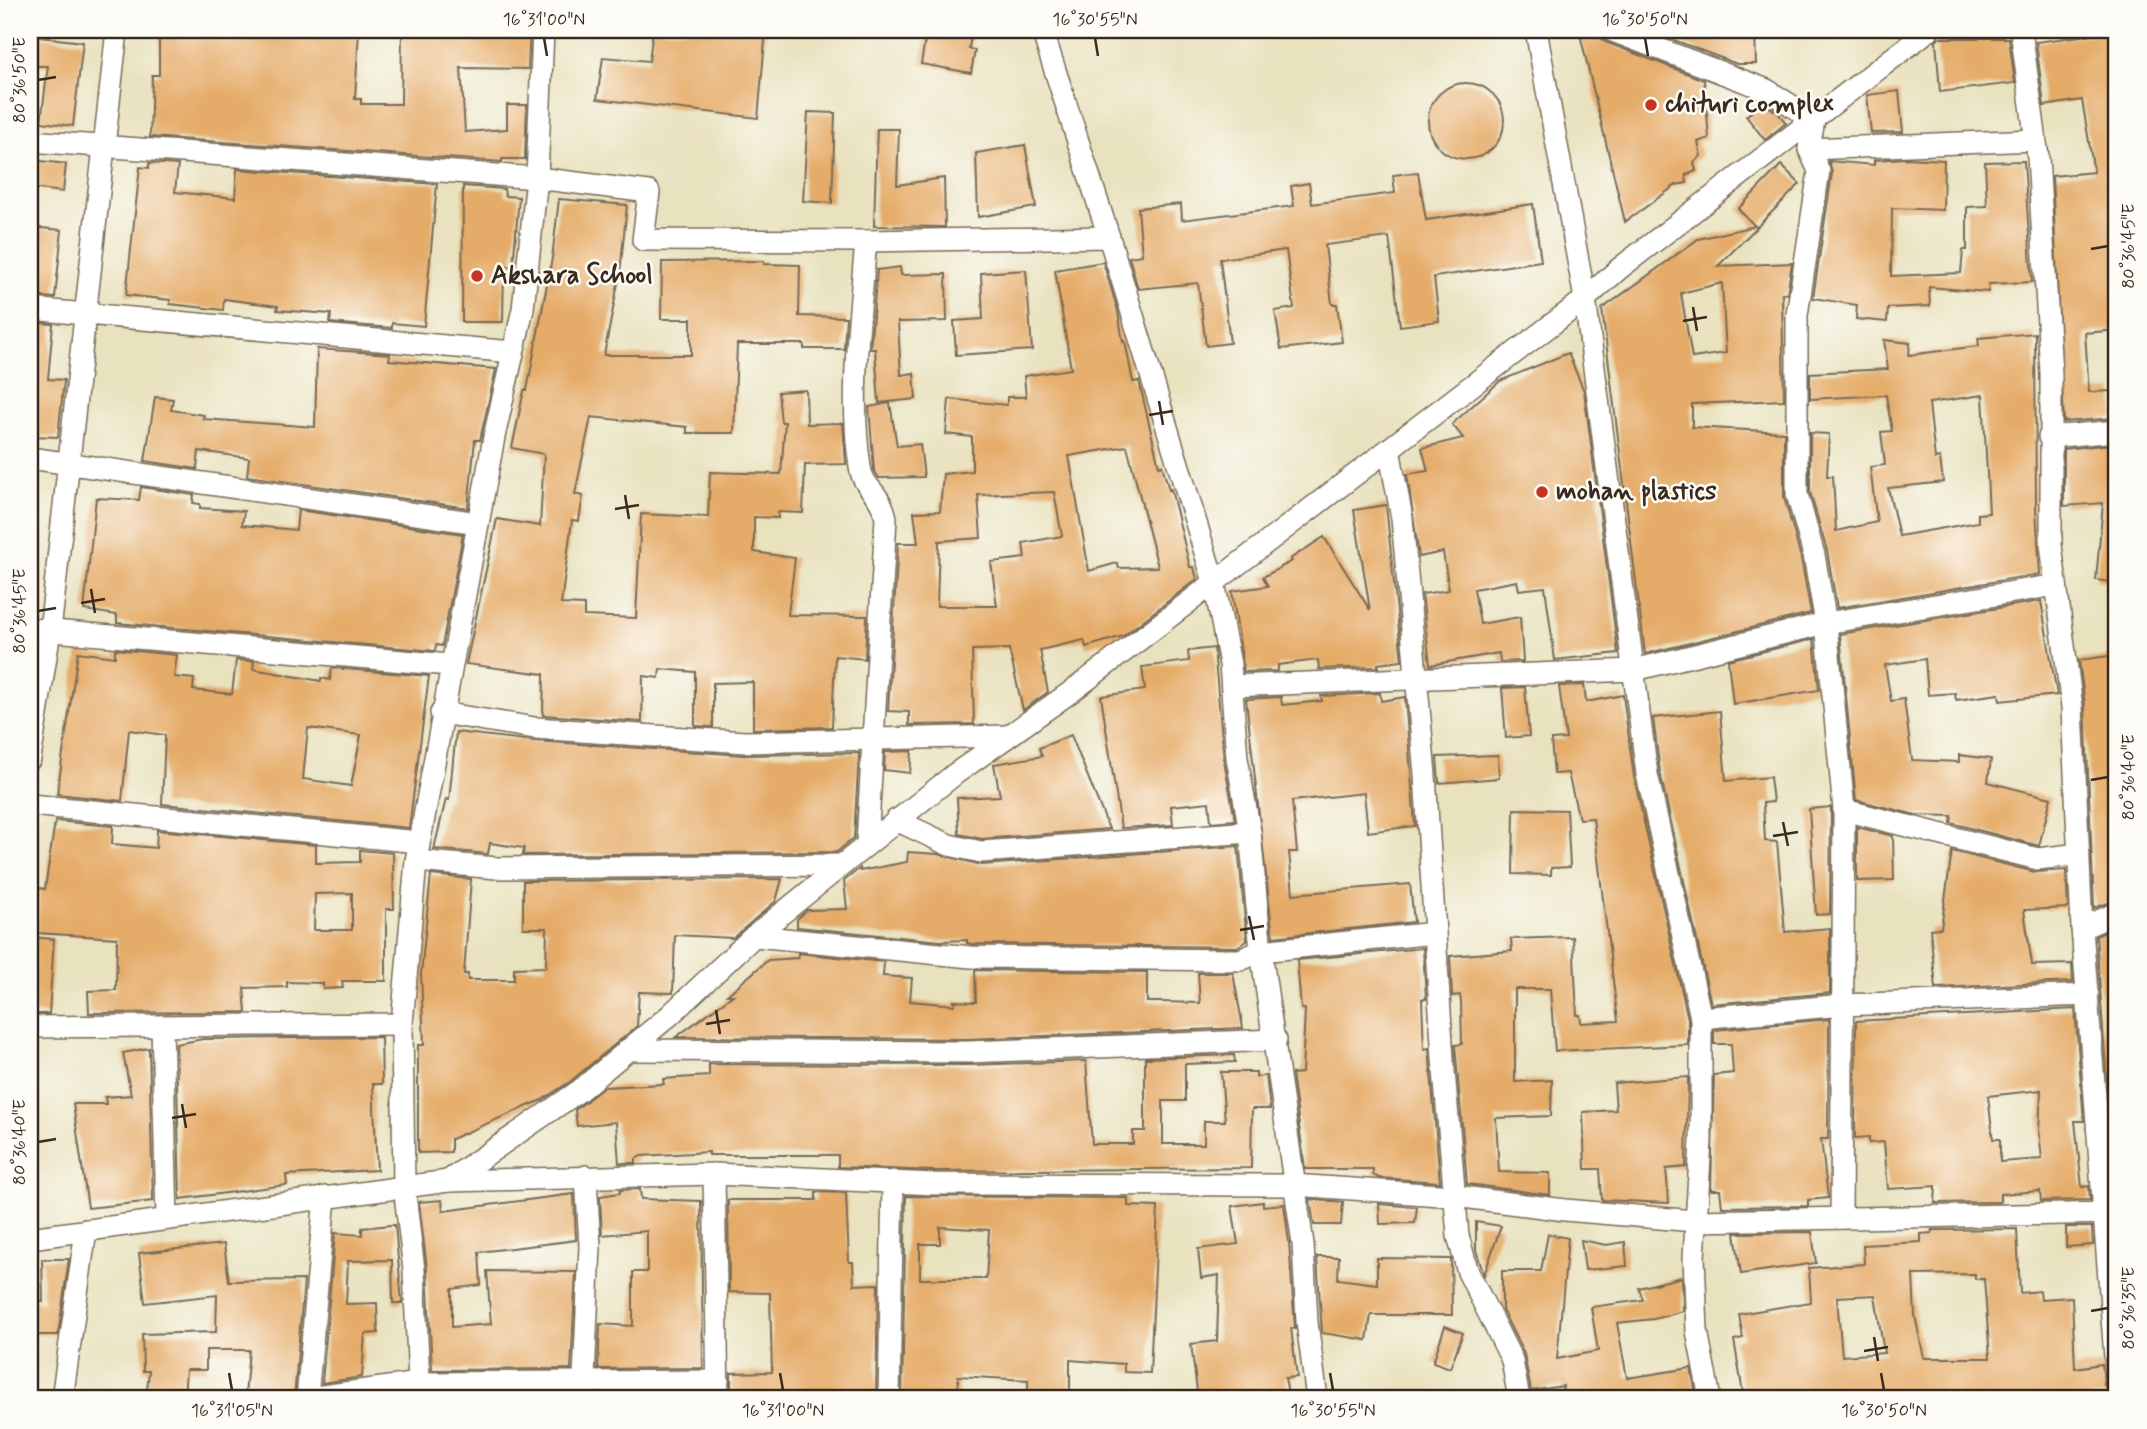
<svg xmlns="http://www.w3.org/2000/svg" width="2147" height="1429" viewBox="0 0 2147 1429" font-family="Mynerve,sans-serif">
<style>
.building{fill:#e5ab68;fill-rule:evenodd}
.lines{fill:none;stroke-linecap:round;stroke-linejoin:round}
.street-casing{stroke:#786a56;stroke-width:24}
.street{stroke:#fff;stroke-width:21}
.ticks{fill:none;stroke:#3b2a1e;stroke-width:2.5}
.poi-dot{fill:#c8321e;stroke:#fdfcf7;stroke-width:2.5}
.labels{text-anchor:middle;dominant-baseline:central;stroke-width:5;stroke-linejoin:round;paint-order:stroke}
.poi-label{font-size:26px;font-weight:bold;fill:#3b2a1e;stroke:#fdfcf7;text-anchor:start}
.neatline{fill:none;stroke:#3b2a1e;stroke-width:2.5}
.ticks-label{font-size:18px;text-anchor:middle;fill:#3b2a1e}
</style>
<rect width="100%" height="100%" fill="#fdfcf7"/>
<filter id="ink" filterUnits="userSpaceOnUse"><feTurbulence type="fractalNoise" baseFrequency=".0143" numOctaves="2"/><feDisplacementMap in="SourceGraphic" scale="14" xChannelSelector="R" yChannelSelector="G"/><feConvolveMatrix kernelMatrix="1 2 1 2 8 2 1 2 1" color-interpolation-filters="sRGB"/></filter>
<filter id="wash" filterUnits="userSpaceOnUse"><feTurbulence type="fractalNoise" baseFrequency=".00686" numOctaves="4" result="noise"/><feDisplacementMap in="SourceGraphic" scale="28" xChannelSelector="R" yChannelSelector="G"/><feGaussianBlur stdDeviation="1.57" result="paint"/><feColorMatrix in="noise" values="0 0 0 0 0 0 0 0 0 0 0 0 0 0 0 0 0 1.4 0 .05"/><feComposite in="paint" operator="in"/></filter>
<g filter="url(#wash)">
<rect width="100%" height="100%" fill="#e9e2bf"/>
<g id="blocks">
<!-- building -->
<g class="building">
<polygon points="159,30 359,30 355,99 361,99 361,104 401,104 402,30 530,30 528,69 461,68 465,132 507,129 507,105 527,105 525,159 502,159 502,162 150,137 152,75 159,75"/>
<polygon points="653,30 766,30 758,118 597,99 603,57 649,61"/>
<polygon points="944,30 972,30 969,49 975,50 971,73 921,64 926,34 943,37"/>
<polygon points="1579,30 1597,33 1605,42 1704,80 1709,138 1698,142 1701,156 1694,162 1696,171 1686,175 1687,183 1676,185 1625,222"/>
<polygon points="1660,30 1755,30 1756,64 1737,64 1658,34"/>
<polygon points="2117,31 2117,330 2085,333 2089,392 2113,391 2115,418 2064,422 2052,176 2094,172 2082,100 2044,106 2036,42"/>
<polygon points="30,36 83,42 73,126 41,122 48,66 30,66"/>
<polygon points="1939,38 2009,38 2015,83 1940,92 1936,41"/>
<circle cx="1466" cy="121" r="38"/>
<polygon points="1899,91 1903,132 1871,133 1867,95"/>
<polygon points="1763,103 1778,113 1786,123 1765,140 1746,116"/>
<polygon points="808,112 835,113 832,203 803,201"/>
<polygon points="877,129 899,129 897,185 944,178 945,227 874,226"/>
<polygon points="1025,145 1036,207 978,217 976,153"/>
<polygon points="1906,158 1944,160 1943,210 1892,208 1891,276 1961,273 1963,250 1967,250 1967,207 1987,206 1985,162 2024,161 2032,282 1989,284 1988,292 1929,287 1930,306 1888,308 1887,322 1856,319 1857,305 1813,298 1832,173 1829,161 1874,165 1874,160"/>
<polygon points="32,160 66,164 63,192 30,188"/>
<polygon points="149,163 178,165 175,192 235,198 237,169 437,184 424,326 392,323 392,328 330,323 331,314 277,310 278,306 224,299 223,310 170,304 170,300 126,295 140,167 149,168"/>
<path d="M1781 165 1800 184 1718 266 1792 263 1787 294 1782 293 1784 400 1692 404V427L1784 432V497L1801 558 1811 613 1645 654 1602 309 1698 239 1755 226 1738 209ZM1722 283 1726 353 1692 358 1681 293Z"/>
<polygon points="1418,172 1426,220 1533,204 1541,261 1434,277 1439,321 1400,326 1389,237 1325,245 1332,304 1337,304 1342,342 1281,349 1275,311 1294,308 1286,250 1220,259 1230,343 1206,346 1198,283 1138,289 1129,257 1142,255 1138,208 1181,204 1182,220 1294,206 1291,186 1309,183 1312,204 1395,193 1393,175"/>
<polygon points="463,186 504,189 505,196 519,197 513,267 504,266 503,322 462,322"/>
<polygon points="559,199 627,205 620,273 604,355 691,355 691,319 661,319 662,262 764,261 764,264 800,265 799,316 846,317 844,349 804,349 804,344 737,344 734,433 687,433 687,427 591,417 575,494 583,496 579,521 572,520 561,604 584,605 584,616 636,618 641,514 708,517 710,472 781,474 785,422 781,422 778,392 806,390 807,424 843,423 846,464 805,465 803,513 778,512 778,518 754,517 754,552 795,558 788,615 867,616 865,659 835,656 832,727 753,729 753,682 713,683 713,727 695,726 695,672 660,669 659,678 643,676 642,722 543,715 544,674 466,664 497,519 540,526 544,454 512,448 524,390 527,390 552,258"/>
<polygon points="30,227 62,230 55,298 30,296"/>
<path d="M1103 262 1118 311 1123 342 1125 341 1133 382 1139 381 1159 466 1162 465 1169 490 1171 489 1190 567H1194L1197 579 1123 636 1086 647 1084 640 1040 650 1048 692 1023 710 1009 649 972 650 974 724 909 725V712L888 711 898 543H918L914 512 940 511 943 474 972 471V437L946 434 949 399 1007 405V397H1026L1024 376 1071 369 1055 270ZM1127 446 1158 567 1119 568 1117 563 1089 571 1069 456ZM1054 492 1062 536 1023 543 1025 558 991 562 997 606H937L939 541 981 538 978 495Z"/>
<polygon points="900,267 901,275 946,274 947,321 898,322 901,375 914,373 916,399 879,403 875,349 870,349 877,270"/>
<polygon points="1026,270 1032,350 956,355 954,321 983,319 981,273"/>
<polygon points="30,322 53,324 48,379 64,380 58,437 30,436"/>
<path d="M2035 333 2036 509 2040 574 1837 608 1827 551 1810 492V433L1829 434 1827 476H1833L1836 531 1877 522 1870 467 1885 465 1881 432 1892 431 1886 395 1810 399V373L1888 369 1884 340 1910 343 1909 355 1979 346 1978 338ZM1983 395 1989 513 1978 514V522L1899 536 1888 488 1943 482 1940 458 1935 459 1929 403Z"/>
<polygon points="317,349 390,354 389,360 496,369 480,440 475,440 468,508 247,476 249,458 199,451 197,469 145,461 155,397 173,399 171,410 204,415 203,419 315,427"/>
<polygon points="1568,353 1584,391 1618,653 1555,660 1545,587 1519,590 1517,581 1474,589 1480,624 1520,617 1523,661 1500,662 1499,653 1430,665 1422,594 1449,590 1443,552 1419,557 1407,474 1428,471 1422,448 1463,438 1452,424 1500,381"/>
<polygon points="890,403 897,446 920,444 924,477 879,478 874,470 869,407"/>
<polygon points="2113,444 2112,467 2117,466 2117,583 2096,580 2103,503 2064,506 2064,449"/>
<polygon points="141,487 194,495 193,503 200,504 200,508 244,511 242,525 296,530 298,510 463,534 442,646 436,645 435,651 117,623 117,615 84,610 96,498 139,500"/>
<polygon points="1386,505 1402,661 1378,664 1378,667 1319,669 1318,660 1278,665 1278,671 1244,672 1232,591 1268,586 1263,577 1292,561 1290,559 1324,537 1370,610 1354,510"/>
<polygon points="2041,601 2057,695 2000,701 1999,694 1956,700 1955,693 1928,695 1925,659 1885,665 1891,701 1904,699 1912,760 1959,762 1959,755 1991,759 1988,782 2051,798 2039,846 1951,823 1952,816 1916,815 1856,800 1840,634"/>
<polygon points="1814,639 1819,690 1733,704 1728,660"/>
<polygon points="1214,648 1224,760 1235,820 1211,822 1209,802 1171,806 1173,825 1121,828 1101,696 1145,690 1142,667 1189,661 1188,651"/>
<path d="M115 649 177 655 174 677 194 679 193 690 232 694 236 660 254 661 253 669 321 681V678L330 680 332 668 429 676 409 828 162 804 165 735 129 730 122 801 57 794 78 652 115 657ZM308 728 361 735 351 786 303 779Z"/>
<polygon points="2117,655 2117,900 2094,908 2085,706 2079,660"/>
<polygon points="1584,685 1586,702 1623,695 1634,777 1688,1019 1688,1045 1555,1051 1550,989 1515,989 1515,1082 1552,1080 1551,1116 1496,1118 1499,1172 1550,1173 1550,1195 1467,1184 1455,1045 1462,1044 1461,1002 1460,995 1452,996 1450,956 1512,951 1511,939 1573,937 1577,1015 1580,1015 1581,1023 1618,1021 1593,818 1579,819 1568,773 1554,774 1551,740 1566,739 1559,686"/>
<polygon points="1525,687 1529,736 1506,738 1502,688"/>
<polygon points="1380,693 1381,701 1405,697 1415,826 1368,832 1364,793 1292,801 1297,852 1289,852 1293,894 1410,884 1414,922 1273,937 1246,699 1281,697 1282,705 1322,701 1321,696"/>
<polygon points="1720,711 1726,781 1770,777 1773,802 1763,803 1765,841 1777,842 1785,932 1830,928 1830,993 1711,1004 1660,772 1653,718"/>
<polygon points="456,732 534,741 744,755 859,753 854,838 837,852 523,855 524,848 490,843 488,854 434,849 446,799 449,800"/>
<polygon points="1071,735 1109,829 982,839 959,834 957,798 1000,796 994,764 1042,756 1039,748"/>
<polygon points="912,751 910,773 884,770 885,752"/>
<polygon points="1498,755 1499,778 1439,783 1437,757"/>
<polygon points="1831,807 1830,914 1816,915 1809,809"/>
<polygon points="1514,809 1567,810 1570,867 1551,868 1551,875 1513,874"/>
<path d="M55 821 113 826 112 844 156 848 157 830 316 845V863L360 862V850L393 853 394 909H386V981H342L343 988 323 989V983L287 982V987L244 988 246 1012 89 1013 88 991 116 990 117 938 37 933 39 888 45 889ZM352 893V930H314L315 894Z"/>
<polygon points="1857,827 1893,836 1894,880 1857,881"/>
<polygon points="1238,846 1247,941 1237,947 972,944 967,943 967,940 940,941 797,927 797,919 807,910 847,909 844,881 860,868 860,871 907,862 908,852 938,854 982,865"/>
<polygon points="1952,851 2035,872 2066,870 2068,908 2024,910 2032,965 2072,964 2073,982 1936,988 1930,929 1941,928"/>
<polygon points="431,875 471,879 464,974 468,974 468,980 514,980 514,968 546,967 547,928 523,928 523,881 782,879 776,901 733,938 675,935 673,993 639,992 637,1026 571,1081 542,1100 451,1139 451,1152 418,1153 418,1045 424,1045 421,974"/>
<polygon points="2117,927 2117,1122 2110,1121 2096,936"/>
<polygon points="30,937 54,939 49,1014 30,1014"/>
<polygon points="1423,948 1426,999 1422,999 1424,1049 1429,1048 1440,1182 1379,1178 1373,1175 1373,1169 1305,1169 1292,1074 1302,1073 1305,1009 1301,1009 1297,960"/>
<polygon points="798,953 884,962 883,976 912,978 910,1001 954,1005 954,1001 976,1002 975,970 1147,972 1147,1002 1161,1002 1200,1003 1198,973 1233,973 1243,1028 968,1039 676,1037 733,995 727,995 768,960 798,958"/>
<path d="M2075 1009 2084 1121H2075L2082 1187 2089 1186 2090 1200 2041 1201 2040 1191 2000 1194V1202L1935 1203 1936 1186 1888 1189 1884 1142 1869 1143V1137L1855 1138 1856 1021ZM2041 1090 2039 1132 2042 1159 2000 1162V1139H1993L1988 1096Z"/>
<polygon points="1829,1019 1828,1139 1821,1139 1828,1198 1808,1200 1808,1206 1722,1207 1720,1190 1711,1190 1714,1075 1733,1073 1731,1044 1714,1044 1714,1030"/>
<polygon points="381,1037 382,1084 373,1084 377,1170 286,1175 287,1185 180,1199 176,1044 203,1039"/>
<polygon points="149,1048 153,1201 88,1208 73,1104 106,1104 105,1097 131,1095 123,1053"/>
<polygon points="1234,1055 1235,1062 1185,1064 1185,1101 1163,1101 1163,1144 1204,1144 1204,1121 1225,1121 1221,1072 1256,1072 1256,1077 1266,1076 1270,1109 1252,1109 1251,1168 934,1171 838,1167 838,1155 709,1155 709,1152 641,1156 636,1159 636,1163 619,1163 616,1122 577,1126 575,1110 604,1087 664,1084 663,1079 709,1076 709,1064 969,1065 1086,1061 1092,1144 1133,1144 1133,1131 1145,1131 1145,1058"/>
<polygon points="1688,1077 1686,1167 1666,1169 1669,1203 1602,1200 1600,1169 1585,1169 1583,1112 1616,1110 1614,1083"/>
<polygon points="640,1189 641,1199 701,1201 703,1368 598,1369 600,1324 633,1326 633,1272 647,1272 647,1231 602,1235 600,1196 620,1193 620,1190"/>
<polygon points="816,1192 846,1193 849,1262 853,1262 854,1285 878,1284 876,1399 731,1399 731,1373 772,1372 770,1293 729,1292 728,1200 816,1200"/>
<polygon points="574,1194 576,1240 479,1252 481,1285 452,1289 452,1327 491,1324 487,1271 576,1272 571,1369 432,1370 427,1269 419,1202 442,1200 443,1211"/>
<path d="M906 1196 1128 1198V1206L1158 1207 1150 1373 1124 1372V1364L1070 1360V1399H1028V1380L958 1376 959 1399H902ZM940 1227 989 1230 986 1279H920V1244H940Z"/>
<polygon points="1310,1199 1343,1202 1341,1225 1314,1225"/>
<polygon points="1263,1202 1263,1206 1284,1204 1289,1242 1295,1329 1291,1328 1297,1377 1285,1378 1289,1399 1198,1399 1191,1344 1217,1341 1219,1275 1201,1278 1198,1249 1238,1244 1232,1206"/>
<polygon points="1379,1204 1417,1207 1415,1223 1380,1224"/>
<polygon points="1476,1222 1501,1226 1484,1275 1476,1250"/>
<polygon points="391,1225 395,1225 402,1303 393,1303 392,1260 348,1261 346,1304 377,1303 378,1333 365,1334 362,1377 322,1383 335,1233 362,1235 362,1228"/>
<polygon points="2066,1227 2092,1227 2093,1245 2066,1247"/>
<path d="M2017 1229 2020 1293 2040 1291 2041 1299 2072 1297 2075 1368 2102 1364 2104 1385 2113 1395 2084 1399H1919V1394L1897 1399H1744L1734 1340 1743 1338 1739 1314 1811 1302 1809 1268 1864 1264 1863 1245 1921 1242V1234L1932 1233V1230ZM1975 1274V1279H1984L1990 1358H1924L1915 1316 1913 1275ZM1875 1295 1884 1353 1842 1356 1837 1297Z"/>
<polygon points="1812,1232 1816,1263 1741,1274 1735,1233"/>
<polygon points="1548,1234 1568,1238 1557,1359 1598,1351 1591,1307 1643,1300 1639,1288 1682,1277 1683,1311 1654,1319 1617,1323 1627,1378 1691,1368 1697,1399 1561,1399 1563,1386 1531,1391 1524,1354 1502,1310 1502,1271 1541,1271"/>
<polygon points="1581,1240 1606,1245 1625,1242 1627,1266 1585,1270"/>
<polygon points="224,1244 229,1281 304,1280 294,1399 245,1396 249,1350 206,1350 206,1370 186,1370 184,1399 146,1399 149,1371 143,1371 142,1334 216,1332 217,1295 145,1303 139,1253"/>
<polygon points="1317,1257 1339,1257 1338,1279 1377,1284 1377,1258 1451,1259 1452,1315 1371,1315 1367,1340 1322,1333"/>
<polygon points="42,1259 69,1259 58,1335 30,1335 30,1300 43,1302"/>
<polygon points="1445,1326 1463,1333 1450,1368 1433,1362"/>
<polygon points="705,1394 705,1399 596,1399 596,1395"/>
<polygon points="570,1395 570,1399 422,1399 422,1396"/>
</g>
</g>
</g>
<g filter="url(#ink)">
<use href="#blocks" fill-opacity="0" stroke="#786a56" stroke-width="2"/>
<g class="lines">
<!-- street casing -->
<g class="street-casing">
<g id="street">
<polyline points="1042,30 1109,237"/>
<polyline points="1536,30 1585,299 1647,774 1701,1018 1701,1141 1694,1257 1697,1331 1710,1399"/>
<polyline points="1610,30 1767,90 1814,120 1809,149 1819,171 1797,315 1797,494 1814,555 1826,623 1844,810 1841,1218"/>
<polyline points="2021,30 2038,157 2051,373 2051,545 2072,707 2082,928 2117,1383"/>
<polyline points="30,141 537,178 649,192 643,240 866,241 1109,237 1214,582 1230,664 1237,758 1250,832 1261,951 1303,1244 1307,1322 1317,1399"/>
<polyline points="1809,149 2035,140"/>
<path d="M866 241C860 316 849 393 860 467 863 489 881 492 886 518L867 843"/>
<polyline points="30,309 513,352"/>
<polyline points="2049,437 2117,431"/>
<polyline points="1389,449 1402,518 1425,775 1443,1059 1458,1236 1468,1272 1512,1360 1519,1399"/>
<polyline points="30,458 478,523"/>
<polyline points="30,629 450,665"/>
<polyline points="1232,686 1634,670 1826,623 2056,585"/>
<polyline points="441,713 535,728 745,742 1008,736"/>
<polyline points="30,759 50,631 117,30"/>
<polyline points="30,805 419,842"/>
<polyline points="1844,810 2038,859 2079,854"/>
<polyline points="896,820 949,845 981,852 1250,832"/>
<polyline points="416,861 497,868 839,865"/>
<polyline points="2082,928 2117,913"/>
<polyline points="754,936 971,957 1240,960 1261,951 1435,933"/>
<polyline points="1701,1018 1843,1005 2088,995"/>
<polyline points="162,1026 167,1219"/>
<polyline points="30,1027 402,1024"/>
<polyline points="627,1050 968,1052 1276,1040"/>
<polyline points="714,1174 718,1399"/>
<polyline points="448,1181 579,1091 670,1015 754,936 955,774 1075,689 1585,299 1620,268 1929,30"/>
<polyline points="30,1238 448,1181 714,1174 934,1184 1293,1185 1455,1196 1565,1210 1695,1221 2117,1213"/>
<polyline points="419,1383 414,1270 404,1186 402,1024 416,861 494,437 523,309 537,178 543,30"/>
<polyline points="307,1398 419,1383 718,1381"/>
<polyline points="62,1399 86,1230"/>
<polyline points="307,1399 325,1197"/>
<polyline points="583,1399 590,1247 586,1176"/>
<polyline points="889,1399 893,1181"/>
</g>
</g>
<!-- street -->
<use href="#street" class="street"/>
</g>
</g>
<!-- ticks -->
<path class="ticks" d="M544 38 547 56M1095 38 1098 56M1645 38 1648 56M38 80 56 77M2091 249 2108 246M1693 307 1697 331M1683 321 1707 317M1159 401 1163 425M1149 415 1173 411M625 495 629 519M615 509 639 505M91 589 95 613M81 603 105 599M38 611 56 608M2091 780 2108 777M1783 822 1788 846M1773 836 1798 832M1249 916 1254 940M1240 930 1264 926M716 1010 720 1034M706 1024 730 1020M182 1104 186 1128M172 1118 196 1114M38 1142 56 1139M2091 1311 2108 1308M1874 1337 1878 1361M1864 1351 1888 1347M229 1373 232 1390M780 1373 783 1390M1330 1373 1333 1390M1881 1373 1884 1390"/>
<!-- markers -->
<g class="poi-dot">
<circle cx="1651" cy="105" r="7"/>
<circle cx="477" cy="276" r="7"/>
<circle cx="1542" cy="492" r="7"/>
</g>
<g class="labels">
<!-- poi labels -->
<g class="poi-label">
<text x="1665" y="105">chituri complex</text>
<text x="491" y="276">Akshara School</text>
<text x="1556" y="492">mohan plastics</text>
</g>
</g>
<!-- margin -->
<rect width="2147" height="1429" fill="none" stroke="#fdfcf7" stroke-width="77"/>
<rect x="38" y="38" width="2070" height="1352" class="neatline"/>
<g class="ticks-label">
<text x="544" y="25">16°31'00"N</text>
<text x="1095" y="25">16°30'55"N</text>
<text x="1645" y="25">16°30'50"N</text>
<text transform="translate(19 80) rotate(-90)" y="6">80°36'50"E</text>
<text transform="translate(2128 246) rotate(-90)" y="6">80°36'45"E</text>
<text transform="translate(19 611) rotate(-90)" y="6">80°36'45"E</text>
<text transform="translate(2128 777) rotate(-90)" y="6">80°36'40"E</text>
<text transform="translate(19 1142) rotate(-90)" y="6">80°36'40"E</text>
<text transform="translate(2128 1308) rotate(-90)" y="6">80°36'35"E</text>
<text x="232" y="1416">16°31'05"N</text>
<text x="783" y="1416">16°31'00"N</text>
<text x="1333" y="1416">16°30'55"N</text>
<text x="1884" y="1416">16°30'50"N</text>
</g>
</svg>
